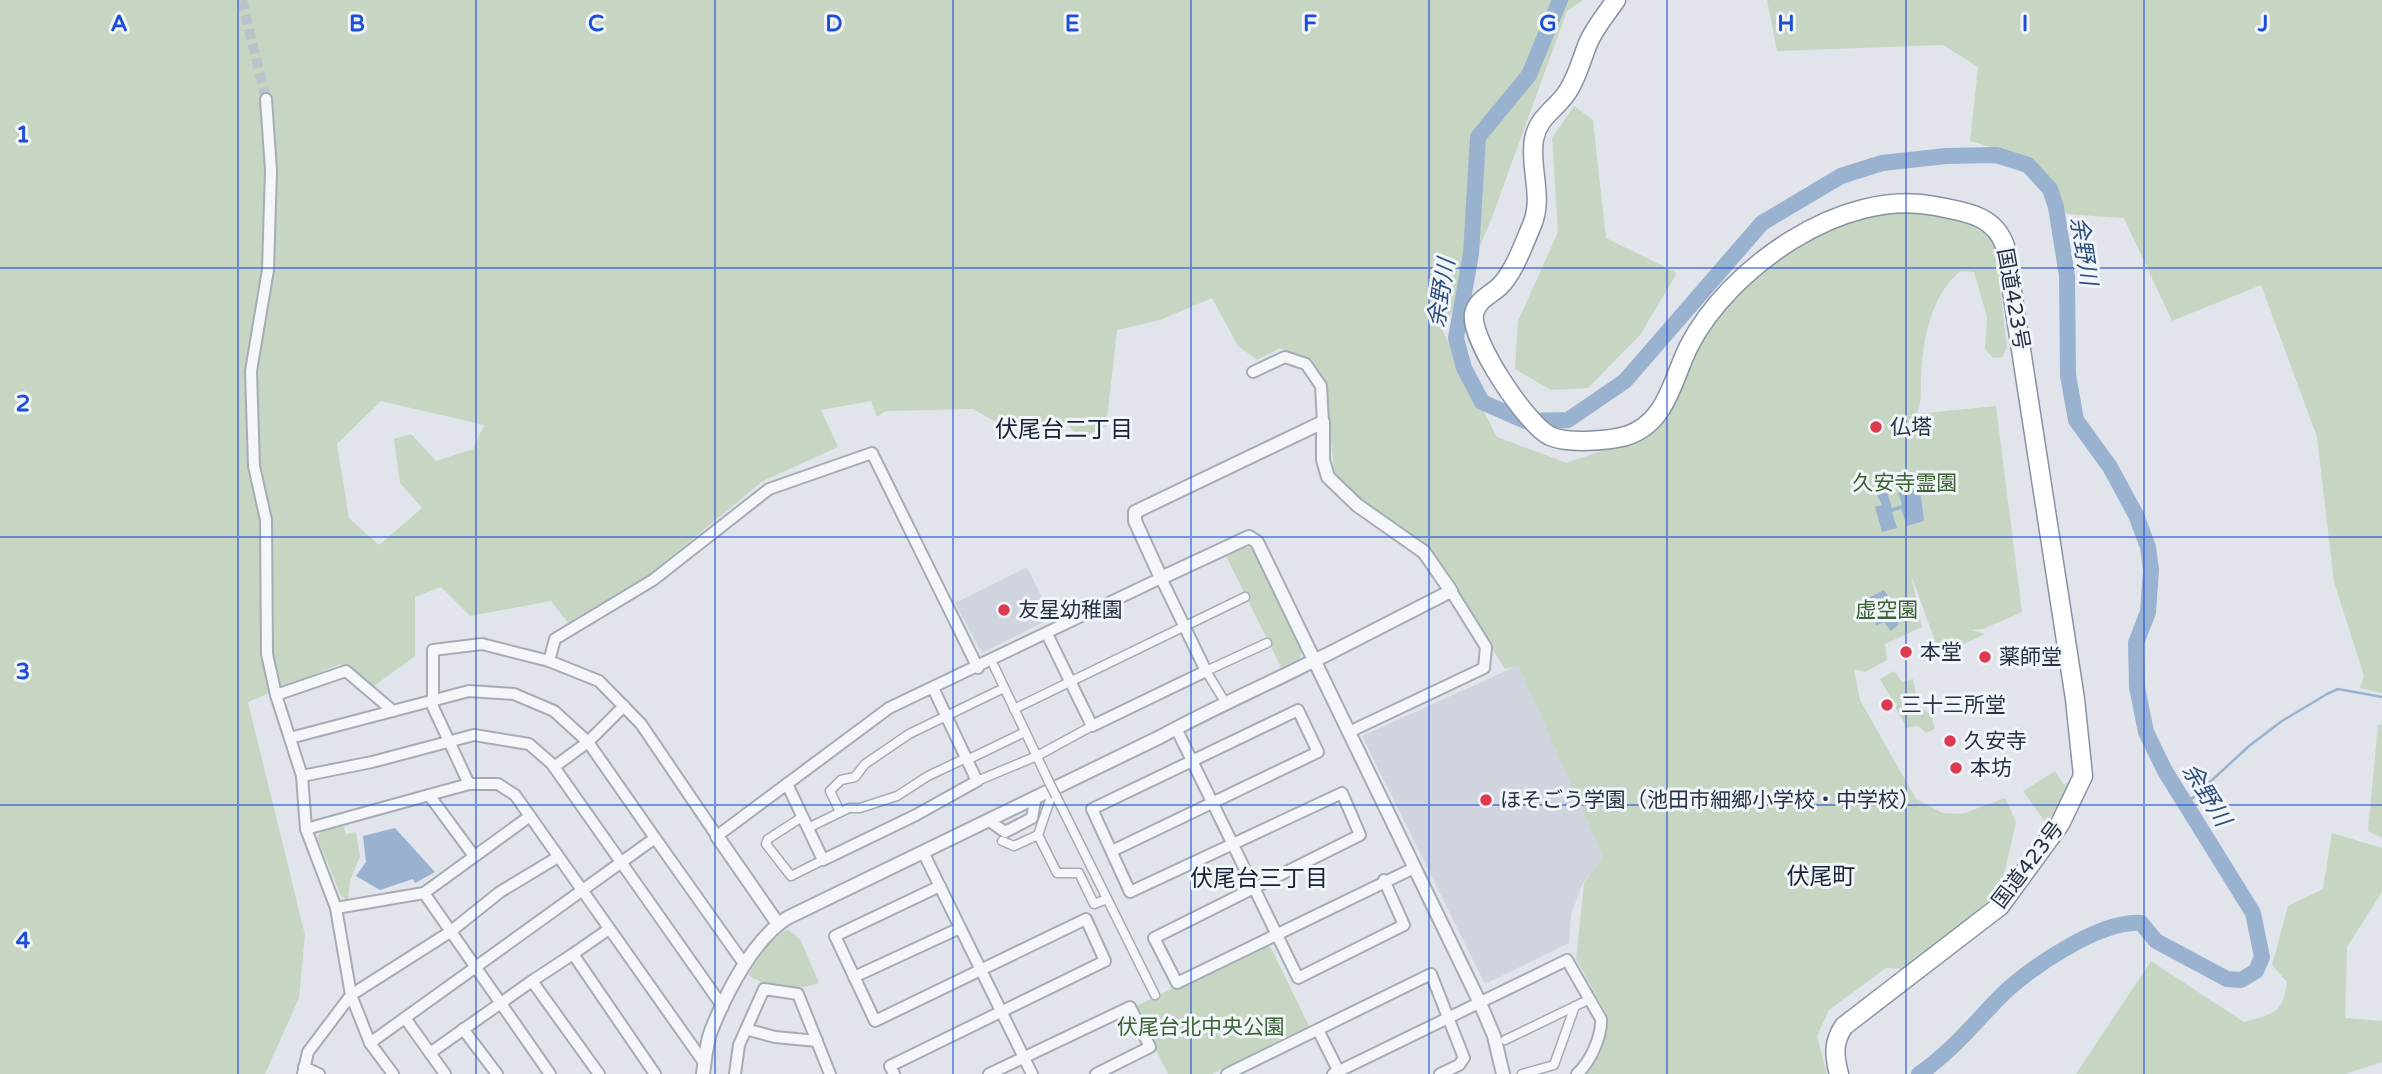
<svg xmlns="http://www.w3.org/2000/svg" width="2382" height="1074" viewBox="0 0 2382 1074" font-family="'Varela Round','Noto Sans JP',sans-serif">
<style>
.built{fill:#cfd4de}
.green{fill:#c6d6c2;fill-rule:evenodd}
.water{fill:#99b2cf}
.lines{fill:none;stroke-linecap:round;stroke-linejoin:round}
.stream{stroke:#99b2cf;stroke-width:2.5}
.river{stroke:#99b2cf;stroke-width:16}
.minor-tunnel{stroke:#bcc1ca;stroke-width:10;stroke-dasharray:10 5;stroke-linecap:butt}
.pedestrian-casing{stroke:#a6acb6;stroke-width:11}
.minor-casing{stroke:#a6acb6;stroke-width:14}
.tertiary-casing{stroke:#a6acb6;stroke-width:16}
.trunk-casing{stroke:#8792a4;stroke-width:21}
.pedestrian{stroke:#f5f6f9;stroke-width:8}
.minor{stroke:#f5f6f9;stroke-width:10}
.tertiary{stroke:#f5f6f9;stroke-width:12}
.trunk{stroke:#fff;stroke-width:18}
.pedestrian-bridge-casing{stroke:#a6acb6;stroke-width:11;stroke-linecap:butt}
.pedestrian-bridge{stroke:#f5f6f9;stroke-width:8}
.grid{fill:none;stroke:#1d4ed8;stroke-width:2;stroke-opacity:0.55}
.poi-dot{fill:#dc3b4f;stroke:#f1f4f8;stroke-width:2.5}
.labels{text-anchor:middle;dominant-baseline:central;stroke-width:6;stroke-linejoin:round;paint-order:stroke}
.street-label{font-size:21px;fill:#283245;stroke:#f1f4f8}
.poi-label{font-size:21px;fill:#283245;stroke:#f1f4f8;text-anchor:start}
.park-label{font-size:21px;fill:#3b6233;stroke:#f1f4f8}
.water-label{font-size:23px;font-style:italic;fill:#2d4f7d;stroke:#f1f4f8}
.neighbourhood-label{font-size:23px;fill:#1a2336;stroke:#f1f4f8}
.grid-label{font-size:23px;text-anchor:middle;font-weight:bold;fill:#1d4ed8;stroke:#f1f4f8;stroke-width:6;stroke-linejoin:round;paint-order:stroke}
</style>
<rect width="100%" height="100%" fill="#e1e5eb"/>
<!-- built -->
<g class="built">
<polygon points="1027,567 1052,618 982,653 955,603"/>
<polygon points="1519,665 1603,856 1582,885 1571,915 1569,943 1485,984 1362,736"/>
</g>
<!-- green -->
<g class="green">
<path d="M0 0H1583L1567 11 1491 220 1443 332 1497 437 1567 463C1581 457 1638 441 1646 432 1654 424 1659 410 1666 400 1683 372 1699 341 1719 314 1759 259 1846 206 1915 211 1943 214 1974 216 1994 236L2007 348 2002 357 1993 358 1985 349 1987 317 1974 272 1961 271C1931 294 1923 340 1921 376 1920 389 1923 404 1916 414L1996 406 2022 612 1983 629 1971 630 1985 634 1964 644 1961 649 1958 650 1956 638 1953 646 1938 649 1911 575 1922 627 1885 644 1887 660 1865 672 1854 669 1860 700 1916 799 1943 813 1962 814 2005 798 2016 822 2000 892 1905 969 1886 968 1829 1010 1817 1036 1827 1074H1587L1602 1046 1607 1015 1576 959 1584 883 1603 856 1519 666 1505 669 1426 545 1358 499 1334 471 1326 384 1312 359 1280 348 1257 360 1238 346 1212 298 1160 320 1117 330 1106 427 1080 438 1065 422 1010 430 973 409 886 411 877 417 871 401 821 410 838 447 763 481 650 574 568 623 551 601 470 616 441 587 415 597V656L374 686 340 664 248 702 305 935 299 998 265 1074H0ZM381 401 484 425 473 449 436 461 411 434 394 439 400 483 422 508 379 545 349 518 337 444Z"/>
<polygon points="1767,0 2382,0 2382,693 2360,688 2364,676 2334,582 2317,437 2261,285 2172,321 2124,218 2067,214 2032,159 1970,141 1978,67 1943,45 1777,51"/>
<polygon points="1574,106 1593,120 1606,238 1677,273 1640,335 1588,388 1551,390 1515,369 1518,321 1558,232 1552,138"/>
<polygon points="1245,547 1253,549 1302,650 1300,658 1281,667 1226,556"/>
<polygon points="1894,671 1902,682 1913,679 1918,704 1931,715 1935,729 1926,733 1918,726 1907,728 1896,708 1897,703 1894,703 1880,679"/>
<polygon points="2382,724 2382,838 2368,831 2378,725"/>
<polygon points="2055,771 2064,785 2073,779 2065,800 2046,823 2023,791"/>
<polygon points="343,825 346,834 356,832 360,856 350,881 348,901 341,896 317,837 323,830"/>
<path d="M2332 833 2382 848V892L2347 947 2345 1018 2382 1021V1062L2345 1074H2076L2151 961 2244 1022C2273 1014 2283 1014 2287 982L2272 965 2288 906 2323 889Z"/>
<path d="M787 929 800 939 819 983C793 992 772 990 748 975L767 946Z"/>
<polygon points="1264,944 1271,948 1309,1026 1212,1074 1168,1074 1134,1007"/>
</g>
<!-- water -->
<g class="water">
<polygon points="1920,489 1924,521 1907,526 1901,509 1892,512 1897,528 1882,532 1875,507 1882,505 1877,495 1887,492 1892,508 1902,505 1898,492"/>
<polygon points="1884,590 1901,616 1898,625 1891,631 1884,622 1875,626 1879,611 1876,606 1867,602 1870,597"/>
<polygon points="395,828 435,872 415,883 413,879 380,890 356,876 366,862 363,836"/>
</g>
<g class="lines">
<!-- stream -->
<polyline class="stream" points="2185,805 2249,746 2282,721 2327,694 2338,689 2382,697"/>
<!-- river -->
<path class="river" d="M1560 0 1529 75 1478 137 1471 254 1456 338 1464 368 1482 402 1525 421 1568 420 1625 381 1762 223 1841 176 1882 163 1946 156 1996 155 2028 165 2050 189 2056 207 2067 276 2068 375 2076 420 2110 467 2136 515 2148 547 2151 570 2148 612 2136 643 2137 687 2146 732 2165 771 2253 913 2262 957 2256 971 2241 980 2227 979 2156 941 2141 923C2100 920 2025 970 1997 1000 1972 1026 1950 1053 1919 1074"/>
<!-- minor-tunnel -->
<polyline class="minor-tunnel" points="242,0 266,99"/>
<!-- pedestrian casing -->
<g class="pedestrian-casing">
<g id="pedestrian">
<polyline points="994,666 1049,782"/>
<polyline points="1222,697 1206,671 1267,643"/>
<polyline points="1014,709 1245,597"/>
<polyline points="967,760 1025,732"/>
<polyline points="977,781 1037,756 1092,726"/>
<polyline points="1056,796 1155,995"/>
<polyline points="1051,797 1038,835 1057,873 1079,873 1094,904 1107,899"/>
<polyline points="840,812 830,791 841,780 855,777 865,764 909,734 1004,688"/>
<polyline points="802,817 768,839 766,844 791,876 823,860"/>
<polyline points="808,828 849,808 860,808 897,796 928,776 966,758"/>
<polyline points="1002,841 1014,846 1038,835"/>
<polyline points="1505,1040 1590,999"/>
<polyline points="1522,1074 1554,1065 1575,1006"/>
</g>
</g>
<!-- minor casing -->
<g class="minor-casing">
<g id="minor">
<polyline points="266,99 271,170 268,270 251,371 254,466 266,520 267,654 276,695 302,776 306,829 336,908 351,995 308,1052 303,1074"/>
<polyline points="1253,372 1285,357 1306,364 1321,386 1323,422"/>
<polyline points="549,661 555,639 653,580 769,489 872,453 978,668"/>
<polyline points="276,695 346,671 393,711"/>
<polyline points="1176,728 1298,978 1404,925 1384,880"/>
<polyline points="1349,732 1484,668 1486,647 1451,591"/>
<polyline points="290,738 469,691 514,694 554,711 588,742 655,838"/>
<polyline points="554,767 588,742 624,706"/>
<polyline points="302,776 372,762 474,735 529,744 552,764 723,1007"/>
<polyline points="469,784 433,707 433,650 482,644 549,661 599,681 641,724 717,836 889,708 1161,578 1206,671 1092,726 1047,634"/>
<polyline points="787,784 823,860 916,815 977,781 933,688"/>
<polyline points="429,795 474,856"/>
<polyline points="988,820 1005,832 1032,818 1036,796"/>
<polyline points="306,829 469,784 498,784 515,795 705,1064"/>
<polyline points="1112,851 1318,752 1298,710 1092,809 1130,892 1342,793 1360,835 1154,938 1177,983 1414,868"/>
<polyline points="923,852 1032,1074"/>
<polyline points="424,893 530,816"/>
<polyline points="336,908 424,893 550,1074"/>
<polyline points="573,954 609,929"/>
<polyline points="854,977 960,928"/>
<polyline points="405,1018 430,1053 532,981"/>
<polyline points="463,1029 497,1074"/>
<polyline points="749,1030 775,1037 817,1041"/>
<polyline points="1318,1030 1340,1074"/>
<polyline points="370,1043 655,838 745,965"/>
<polyline points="430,1053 445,1074"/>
<polyline points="304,1067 319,1074"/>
<polyline points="393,1074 370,1043 351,995 450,932 500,892 558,857"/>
<polyline points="599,1074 532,981 573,954 655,1074"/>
<polyline points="735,1074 739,1045 764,989 798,994 830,1074"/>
<polyline points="894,1074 890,1066 1105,961 1086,919 875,1021 835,936 940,886"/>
<polyline points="989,1074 1130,1007 1150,1047 1096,1074"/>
<polyline points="1227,1074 1431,974 1464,1058 1459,1065 1440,1074"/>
<path d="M1333 1074 1567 960 1601 1019C1602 1037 1590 1062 1577 1074"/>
</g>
</g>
<!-- tertiary casing -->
<g class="tertiary-casing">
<g id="tertiary">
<polyline points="717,836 778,924"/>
<path d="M703 1074C705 1060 706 1044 711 1031 726 993 753 940 787 918L1160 737C1211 709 1264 686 1315 660L1326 655 1451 591 1424 552 1357 505 1328 477 1323 460V422L1135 512V521L1161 578 1249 537 1257 542 1480 1003 1494 1036 1503 1074"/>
</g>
</g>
<!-- trunk casing -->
<g class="trunk-casing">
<path id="trunk" d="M1616 0C1607 13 1596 26 1589 41 1582 57 1578 76 1568 91 1557 109 1539 115 1534 139 1529 167 1544 197 1532 225 1524 243 1514 273 1499 287 1489 296 1477 300 1474 314 1470 340 1527 425 1550 436 1568 444 1607 441 1626 436 1667 423 1672 380 1689 346 1729 268 1843 187 1935 206 1964 212 1994 214 2005 246L2075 699 2083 776 2060 824 2000 906 1844 1026C1833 1042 1834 1055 1839 1074"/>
</g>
<!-- pedestrian -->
<use href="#pedestrian" class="pedestrian"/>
<!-- minor -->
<use href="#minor" class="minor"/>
<!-- tertiary -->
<use href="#tertiary" class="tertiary"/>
<!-- trunk -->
<use href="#trunk" class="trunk"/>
<!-- pedestrian-bridge casing -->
<g class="pedestrian-bridge-casing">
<polyline id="pedestrian-bridge" points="1049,782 1056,796"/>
</g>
<!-- pedestrian-bridge -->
<use href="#pedestrian-bridge" class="pedestrian-bridge"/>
</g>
<!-- grid -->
<path class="grid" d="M238 0V1074M476 0V1074M715 0V1074M953 0V1074M1191 0V1074M1429 0V1074M1667 0V1074M1906 0V1074M2144 0V1074M0 268H2382M0 537H2382M0 805H2382"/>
<!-- markers -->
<g class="poi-dot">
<circle cx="1876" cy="427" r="7"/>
<circle cx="1004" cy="610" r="7"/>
<circle cx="1906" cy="652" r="7"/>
<circle cx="1985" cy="657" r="7"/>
<circle cx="1887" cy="705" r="7"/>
<circle cx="1950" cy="741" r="7"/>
<circle cx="1956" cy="768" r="7"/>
<circle cx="1486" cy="800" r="7"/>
</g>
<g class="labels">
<!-- street labels -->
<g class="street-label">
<text transform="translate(2013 299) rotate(80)">国道423号</text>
<text transform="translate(2028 865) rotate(-53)">国道423号</text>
</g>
<!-- poi labels -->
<g class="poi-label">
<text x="1890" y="427">仏塔</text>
<text x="1018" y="610">友星幼稚園</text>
<text x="1920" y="652">本堂</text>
<text x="1999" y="657">薬師堂</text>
<text x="1901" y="705">三十三所堂</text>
<text x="1964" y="741">久安寺</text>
<text x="1970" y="768">本坊</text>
<text x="1500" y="800">ほそごう学園（池田市細郷小学校・中学校）</text>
</g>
<!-- park labels -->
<g class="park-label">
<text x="1905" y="483">久安寺霊園</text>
<text x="1887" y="610">虚空園</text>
<text x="1201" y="1027">伏尾台北中央公園</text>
</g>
<!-- water labels -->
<g class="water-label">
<text transform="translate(2083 251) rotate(81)">余野川</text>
<text transform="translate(1442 293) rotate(-81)">余野川</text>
<text transform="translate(2206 795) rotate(58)">余野川</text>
</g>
<!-- neighbourhood labels -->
<g class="neighbourhood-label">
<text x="1064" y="430">伏尾台二丁目</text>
<text x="1821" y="877">伏尾町</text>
<text x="1259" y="879">伏尾台三丁目</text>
</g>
</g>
<g class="grid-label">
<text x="119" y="31">A</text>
<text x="357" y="31">B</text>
<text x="596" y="31">C</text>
<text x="834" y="31">D</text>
<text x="1072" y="31">E</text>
<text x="1310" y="31">F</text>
<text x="1548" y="31">G</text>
<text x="1786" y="31">H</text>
<text x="2025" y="31">I</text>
<text x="2263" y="31">J</text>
<text x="23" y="142">1</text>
<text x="23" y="411">2</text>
<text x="23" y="679">3</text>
<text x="23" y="948">4</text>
</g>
</svg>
